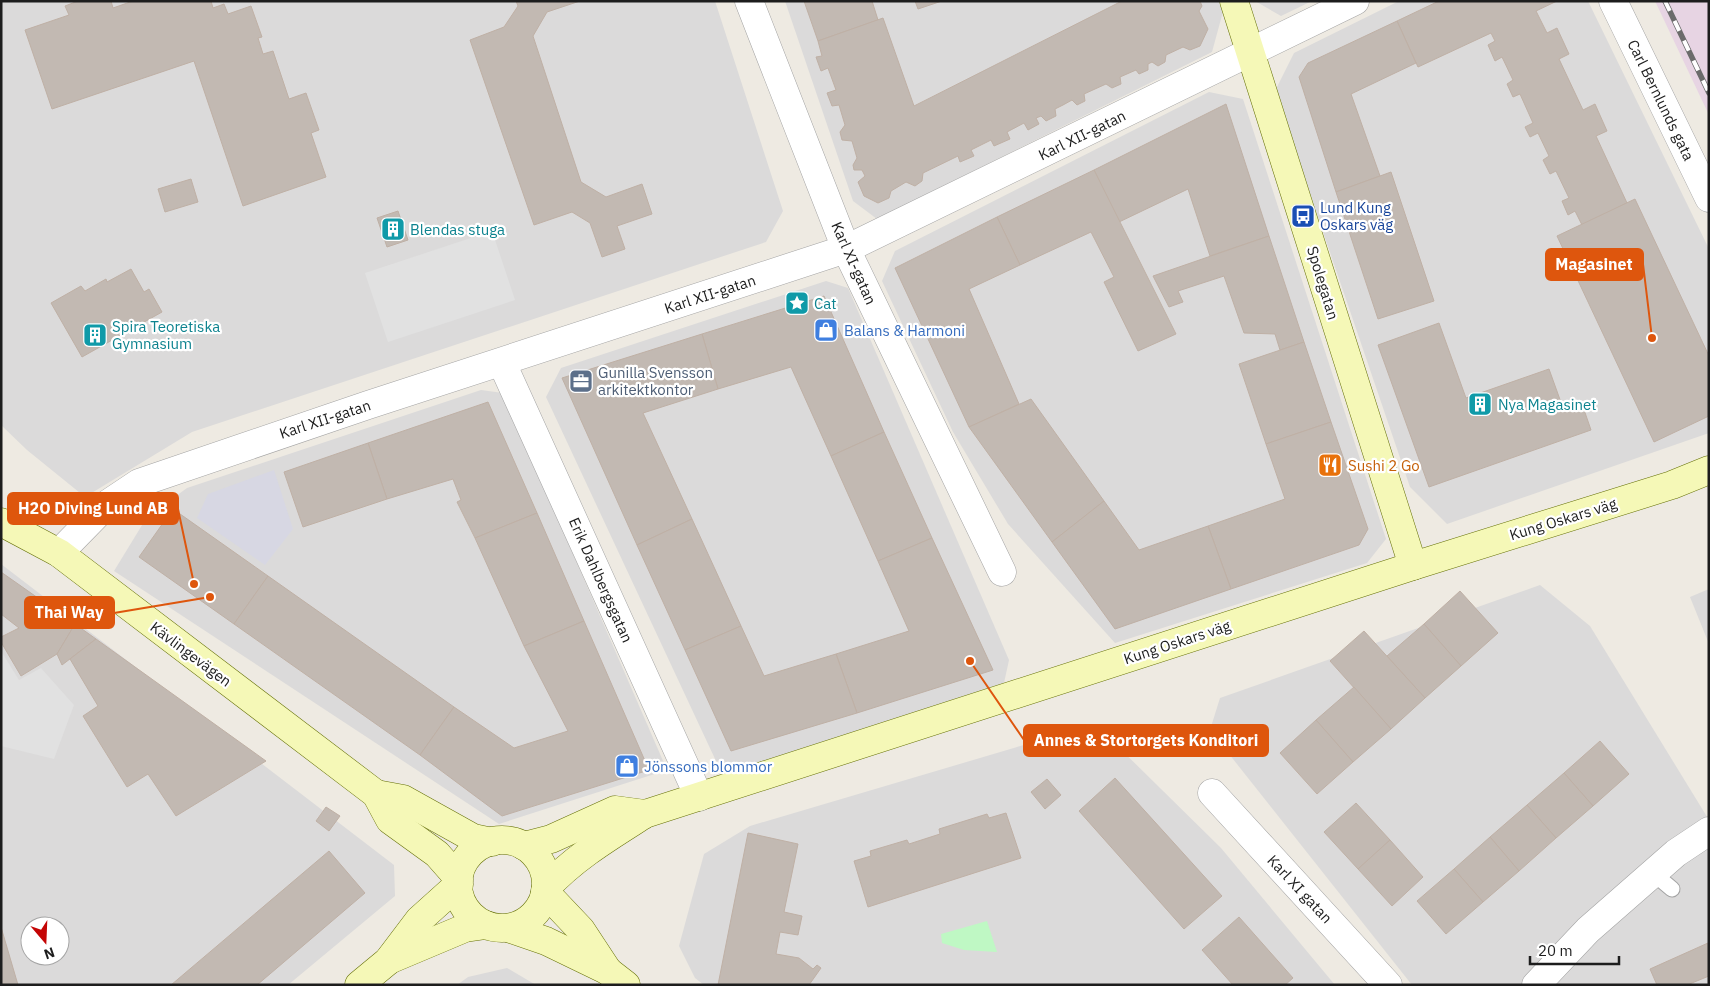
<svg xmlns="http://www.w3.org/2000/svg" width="1710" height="986" viewBox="0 0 1710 986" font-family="'IBM Plex Sans',sans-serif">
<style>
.residential{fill:#dbdada;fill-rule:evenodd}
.industrial{fill:#e7d4e3}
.park{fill:#bff8c4}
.parking{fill:#e1e1e1}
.plaza{fill:#d7d7e3}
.building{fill:#c2b9b2;stroke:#bfb0a5}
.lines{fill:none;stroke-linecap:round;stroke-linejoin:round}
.lane-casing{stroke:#a4a4a4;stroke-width:17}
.street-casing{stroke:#a4a4a4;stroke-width:29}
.secondary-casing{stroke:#657007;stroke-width:29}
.lane{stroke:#fff;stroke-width:15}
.street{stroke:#fff;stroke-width:28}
.secondary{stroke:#f5f8b7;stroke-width:28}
.rail-casing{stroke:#6b6b6b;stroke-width:5.5}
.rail{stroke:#fff;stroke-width:4;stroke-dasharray:11;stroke-linecap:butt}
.labels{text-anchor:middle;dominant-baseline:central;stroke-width:4.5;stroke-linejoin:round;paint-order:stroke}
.street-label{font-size:15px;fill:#1d1d1d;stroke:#fff}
.transit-label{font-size:15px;fill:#164399;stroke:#fff;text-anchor:start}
.culture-label{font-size:15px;fill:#0d838f;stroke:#fff;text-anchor:start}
.shop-label{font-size:15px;fill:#366cbe;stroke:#fff;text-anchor:start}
.service-label{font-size:15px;fill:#4e5e75;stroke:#fff;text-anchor:start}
.food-label{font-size:15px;fill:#c56008;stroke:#fff;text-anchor:start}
.leader{fill:none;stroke:#de560d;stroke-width:2}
.callout-dot{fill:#de560d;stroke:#fff;stroke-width:2}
.callout{fill:#de560d;stroke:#de560d;stroke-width:2}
.callout-label{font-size:16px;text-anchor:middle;font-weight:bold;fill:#fff}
</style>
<rect width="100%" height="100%" fill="#eeeae2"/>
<!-- residential -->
<g class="residential">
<polygon points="1,1 715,1 783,211 766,242 192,432 85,497 27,450 1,425"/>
<polygon points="785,1 1222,1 1224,8 1212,52 877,219 853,201"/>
<polygon points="1255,1 1312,1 1281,16"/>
<polygon points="1399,1 1588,1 1709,249 1709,433 1447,524 1410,487 1275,91 1294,53"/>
<polygon points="1209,92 1243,99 1386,539 1367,563 1115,643 1008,524 953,432 882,281 895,251"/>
<polygon points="826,281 848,288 1009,660 1004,683 741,769 716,761 546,397 561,368"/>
<polygon points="481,390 503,393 667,770 499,824 114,571 147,517 187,488"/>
<path d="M1 564 394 865 395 896 288 985H1ZM30 926H60V956H30Z"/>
<polygon points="1540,585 1590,626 1709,820 1709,985 1412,985 1210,730 1220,698"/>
<polygon points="1709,589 1709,644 1690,597"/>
<polygon points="1095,724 1221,848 1335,985 704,985 695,978 679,946 704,854 750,826"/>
<polygon points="507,968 536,985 457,985 468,977"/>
</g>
<!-- industrial -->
<polygon class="industrial" points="1655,1 1709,1 1709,115"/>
<!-- park -->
<polygon class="park" points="987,921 997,952 964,950 942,943 941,934"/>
<!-- parking -->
<g class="parking">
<polygon points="492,231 515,300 388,342 365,273"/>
<polygon points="1,651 19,680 41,668 74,705 54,759 1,746"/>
</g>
<!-- plaza -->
<polygon class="plaza" points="274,470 293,529 265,565 197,518 208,494"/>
<!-- building -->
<g class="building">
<polygon points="78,1 111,1 113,8 133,1 211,1 213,8 224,4 228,14 251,6 262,37 258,38 263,54 273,51 289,99 306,93 319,130 311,133 326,177 243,206 194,61 52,109 25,30 69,15 65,6"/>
<polygon points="516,1 580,1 547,12 533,36 581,182 606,197 642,184 652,214 617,226 625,249 602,257 590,223 572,212 534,225 470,40 504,27 518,6"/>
<polygon points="804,1 872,1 878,20 818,41"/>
<polygon points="915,1 942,1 918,9"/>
<polygon points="1122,1 1200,1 1202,6 1199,11 1208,29 1200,46 1190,50 1183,47 1166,55 1165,62 1158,66 1152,62 1148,64 1148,70 1139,74 1136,70 1120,77 1121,84 1112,88 1106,84 1084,94 1085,101 1077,105 1072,100 1063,105 1055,109 1056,116 1046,121 1041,116 1036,118 1039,124 1028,130 1024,123 1007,132 1010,139 994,146 991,140 971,150 974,156 960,162 958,156 923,173 922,181 915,186 906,182 891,191 889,198 878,203 864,196 858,182 865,176 862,170 854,170 853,165 857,158 852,141 842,140 840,132 845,125 839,105 832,106 827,93 836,90 828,68 821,71 816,57 822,56 818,41 883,18 914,106"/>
<polygon points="1439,1 1557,1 1536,11 1547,33 1557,28 1569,54 1559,59 1583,110 1595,104 1607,131 1596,136 1627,203 1582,225 1575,211 1568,215 1562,201 1569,198 1556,171 1550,174 1543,160 1549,156 1538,133 1530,137 1525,127 1533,123 1520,94 1513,97 1507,84 1513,80 1502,57 1495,61 1488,45 1495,41 1491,33 1418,67 1397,21"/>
<polygon points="1397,21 1416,63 1351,94 1380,176 1336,192 1299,77 1308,63"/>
<polygon points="1226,104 1269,236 1210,256 1188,189 1119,222 1094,170"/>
<polygon points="1094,170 1176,334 1138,351 1104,282 1114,277 1091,232 1020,265 997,217"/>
<polygon points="1391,172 1434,301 1378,319 1336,192"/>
<polygon points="191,179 198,202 165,212 158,189"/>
<polygon points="1635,199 1709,356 1709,416 1654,442 1557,236"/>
<polygon points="398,211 408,240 387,247 377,218"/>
<polygon points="997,217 1020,265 969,289 1019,404 969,427 895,268"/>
<polygon points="1269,236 1304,342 1280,350 1275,334 1244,333 1224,276 1178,291 1183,302 1169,307 1153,276"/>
<polygon points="131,269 144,292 149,289 162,312 82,357 51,303 81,286 85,291 106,279 107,282"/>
<polygon points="824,296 884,432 831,456 791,367 718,389 702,334"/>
<polygon points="1439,323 1466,398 1549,369 1563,408 1581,401 1591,430 1429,487 1378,345"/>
<polygon points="702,334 718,389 643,413 692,519 637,545 562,378"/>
<polygon points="1304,342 1331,422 1266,444 1239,364"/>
<polygon points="1031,399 1104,501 1052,542 969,427"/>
<polygon points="488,402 537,513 475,538 457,502 461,500 453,479 387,499 368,443"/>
<polygon points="1331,422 1368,529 1359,545 1231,589 1208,526 1285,499 1266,444"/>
<polygon points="884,432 932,538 878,561 831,456"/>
<polygon points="368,443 387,499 303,527 284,472"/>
<polygon points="1104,501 1139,550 1208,526 1231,589 1115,629 1052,542"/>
<polygon points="173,509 268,576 234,624 139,557"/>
<polygon points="537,513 584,621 524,646 475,538"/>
<polygon points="692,519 741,626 685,650 637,545"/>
<polygon points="932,538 993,670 857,713 836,654 909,631 878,561"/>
<polygon points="1,572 75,624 57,654 21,676 1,642 1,637 19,628 1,614"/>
<polygon points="268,576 454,707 420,755 234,624"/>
<polygon points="1460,591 1498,633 1461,666 1424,624"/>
<polygon points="584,621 649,770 502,816 420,755 454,707 514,748 568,731 524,646"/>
<polygon points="75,624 96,639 62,665 57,654"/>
<polygon points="1424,624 1461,666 1425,698 1387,656"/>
<polygon points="741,626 764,676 836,654 857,713 731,751 685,650"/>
<polygon points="1364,631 1425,698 1391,729 1330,661"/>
<polygon points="96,639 266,761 176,816 148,774 127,787 83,716 98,706 70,659"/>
<polygon points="1354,687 1391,729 1353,762 1316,720"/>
<polygon points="1316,720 1353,762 1317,794 1280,753"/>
<polygon points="1600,741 1629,774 1593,806 1564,773"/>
<polygon points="1564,773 1593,806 1556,838 1527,805"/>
<polygon points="1115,778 1222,896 1184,929 1079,811"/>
<polygon points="1047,779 1061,795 1045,809 1031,792"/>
<polygon points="1356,803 1390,840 1358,869 1324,832"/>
<polygon points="1527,805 1556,838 1519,871 1490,837"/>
<polygon points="326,807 340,816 329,831 316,821"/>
<polygon points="1006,813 1021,858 868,907 854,861 871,856 870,851 907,840 909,844 940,834 939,829 987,814 989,818"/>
<polygon points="748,833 798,844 784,912 802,916 798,935 780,932 776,954 799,958 813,969 817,965 821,968 809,985 718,985"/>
<polygon points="1490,837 1519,871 1483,902 1454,869"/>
<polygon points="1390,840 1423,877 1392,906 1358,869"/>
<polygon points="329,851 365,893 257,985 171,985"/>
<polygon points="1454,869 1483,902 1446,934 1417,901"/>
<polygon points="1239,917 1293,978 1285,985 1233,985 1202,950"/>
<polygon points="1,927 18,985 1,985"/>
<polygon points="1708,943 1709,976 1687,985 1657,985 1650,969"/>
</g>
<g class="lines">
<!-- lane casing -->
<g class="lane-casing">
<polyline id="lane" points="1653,873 1672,889"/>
</g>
<!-- street casing -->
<g class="street-casing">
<g id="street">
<polyline points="749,1 846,249 1002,572"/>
<polyline points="1613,1 1709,198"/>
<polyline points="502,363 699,797"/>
<polyline points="59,553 106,505 139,483 368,405 846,249 1355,1"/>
<polyline points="1212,793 1388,985"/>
<polyline points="1536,985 1588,930 1676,853 1709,831"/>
</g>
</g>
<!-- secondary casing -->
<g class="secondary-casing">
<g id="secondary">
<polyline points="1234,1 1413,566"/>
<polyline points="1,522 59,553 376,794 390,820 437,854 459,879"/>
<polyline points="376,794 403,799 473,838 492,842"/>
<circle cx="502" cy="884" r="44"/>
<polyline points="524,846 551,839 615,810 645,814"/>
<path d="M546 888C575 857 609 837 645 814L1413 566 1672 485 1709 470"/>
<polyline points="545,892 581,930 608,971"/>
<polyline points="508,928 546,941 608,971 626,985"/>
<polyline points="389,960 465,928 486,925"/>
<polyline points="359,985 388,961 419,920 459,884"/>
</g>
</g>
<!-- lane -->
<use href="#lane" class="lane"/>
<!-- street -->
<use href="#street" class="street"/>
<!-- secondary -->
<use href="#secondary" class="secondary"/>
<!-- rail casing -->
<g class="rail-casing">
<polyline id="rail" points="1665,1 1709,93"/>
</g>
<!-- rail -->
<use href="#rail" class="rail"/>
</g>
<!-- icons -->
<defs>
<g id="bus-square" transform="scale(1.25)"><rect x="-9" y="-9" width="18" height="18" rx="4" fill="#1a4fb4" stroke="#fff"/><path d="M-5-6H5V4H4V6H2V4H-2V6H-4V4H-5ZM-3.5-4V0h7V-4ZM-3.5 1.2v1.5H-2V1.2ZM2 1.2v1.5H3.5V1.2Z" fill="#fff"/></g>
<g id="building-square" transform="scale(1.25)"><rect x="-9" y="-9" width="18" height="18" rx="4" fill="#0f9aa8" stroke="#fff"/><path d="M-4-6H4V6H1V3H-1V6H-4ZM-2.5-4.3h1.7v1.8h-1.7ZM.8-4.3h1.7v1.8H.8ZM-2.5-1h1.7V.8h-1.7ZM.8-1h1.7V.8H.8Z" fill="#fff"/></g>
<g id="sight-square" transform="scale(1.25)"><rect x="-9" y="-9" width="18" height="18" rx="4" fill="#0f9aa8" stroke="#fff"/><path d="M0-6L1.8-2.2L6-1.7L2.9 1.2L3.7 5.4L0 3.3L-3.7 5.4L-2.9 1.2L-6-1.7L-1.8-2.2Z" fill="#fff"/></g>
<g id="shop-square" transform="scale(1.25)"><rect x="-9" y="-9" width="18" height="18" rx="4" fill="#3f7fe0" stroke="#fff"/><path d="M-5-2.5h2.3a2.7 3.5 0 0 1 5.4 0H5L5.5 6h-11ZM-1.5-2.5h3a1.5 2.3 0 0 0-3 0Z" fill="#fff"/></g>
<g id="office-square" transform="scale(1.25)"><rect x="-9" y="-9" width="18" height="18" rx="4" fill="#5c6f8a" stroke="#fff"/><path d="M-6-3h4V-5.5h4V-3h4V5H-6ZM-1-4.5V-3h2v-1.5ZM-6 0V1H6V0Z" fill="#fff"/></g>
<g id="restaurant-square" transform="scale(1.25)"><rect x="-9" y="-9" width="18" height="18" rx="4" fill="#e8710a" stroke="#fff"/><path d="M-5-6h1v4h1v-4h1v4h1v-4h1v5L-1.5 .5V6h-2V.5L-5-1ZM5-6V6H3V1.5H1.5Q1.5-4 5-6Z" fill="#fff"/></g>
</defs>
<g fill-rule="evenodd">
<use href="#bus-square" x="1303" y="216"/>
<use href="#building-square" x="393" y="229"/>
<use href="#sight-square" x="797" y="303"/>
<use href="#shop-square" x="826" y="330"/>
<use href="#building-square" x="95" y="335"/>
<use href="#office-square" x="581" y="381"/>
<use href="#building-square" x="1480" y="404"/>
<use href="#restaurant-square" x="1330" y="465"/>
<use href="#shop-square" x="627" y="766"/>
</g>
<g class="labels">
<!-- street labels -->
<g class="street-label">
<text transform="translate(1661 100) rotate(64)">Carl Bernlunds gata</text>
<text transform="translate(1082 135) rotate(-26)">Karl XII-gatan</text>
<text transform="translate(854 263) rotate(66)">Karl XI-gatan</text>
<text transform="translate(1323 283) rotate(73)">Spolegatan</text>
<text transform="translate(710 294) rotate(-18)">Karl XII-gatan</text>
<text transform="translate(325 419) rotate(-18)">Karl XII-gatan</text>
<text transform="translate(1563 519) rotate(-17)">Kung Oskars väg</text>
<text transform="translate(601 580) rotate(66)">Erik Dahlbergsgatan</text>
<text transform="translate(1177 642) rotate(-18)">Kung Oskars väg</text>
<text transform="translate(191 654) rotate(37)">Kävlingevägen</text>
<text transform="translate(1300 889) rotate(47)">Karl XI gatan</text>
</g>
<!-- transit labels -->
<g class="transit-label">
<text x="1320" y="207">Lund Kung<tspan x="1320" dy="17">Oskars väg</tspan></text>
</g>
<!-- culture labels -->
<g class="culture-label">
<text x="410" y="229">Blendas stuga</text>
<text x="814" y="303">Cat</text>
<text x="112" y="326">Spira Teoretiska<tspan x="112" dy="17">Gymnasium</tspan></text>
<text x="1498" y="404">Nya Magasinet</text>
</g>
<!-- shop labels -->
<g class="shop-label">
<text x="844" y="330">Balans &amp; Harmoni</text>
<text x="644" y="766">Jönssons blommor</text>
</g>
<!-- service labels -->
<g class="service-label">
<text x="598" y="372">Gunilla Svensson<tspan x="598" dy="17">arkitektkontor</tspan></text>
</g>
<!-- food labels -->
<g class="food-label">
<text x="1348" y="465">Sushi 2 Go</text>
</g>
</g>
<!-- callouts -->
<path class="leader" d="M1652 338L1643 264M194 584L178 509M210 597L114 613M970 661L1024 740"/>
<g class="callout-dot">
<circle cx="1652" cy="338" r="5"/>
<circle cx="194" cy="584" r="5"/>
<circle cx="210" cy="597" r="5"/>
<circle cx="970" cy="661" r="5"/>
</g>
<g class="callout">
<rect x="1546" y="249" width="97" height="31" rx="5"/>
<rect x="8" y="493" width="170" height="31" rx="5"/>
<rect x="25" y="597" width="89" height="31" rx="5"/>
<rect x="1024" y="725" width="244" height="31" rx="5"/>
</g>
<g class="callout-label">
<text x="1594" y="270">Magasinet</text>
<text x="93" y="514">H2O Diving Lund AB</text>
<text x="69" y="618">Thai Way</text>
<text x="1146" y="746">Annes &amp; Stortorgets Konditori</text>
</g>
<!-- border -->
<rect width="1710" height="986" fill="none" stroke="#1d1d1d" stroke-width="5"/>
<!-- north arrow -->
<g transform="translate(45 941) rotate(161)"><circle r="24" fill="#ffffff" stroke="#a5a5a5"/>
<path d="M0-4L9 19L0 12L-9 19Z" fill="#c40505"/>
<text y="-8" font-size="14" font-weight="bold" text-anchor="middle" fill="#1d1d1d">N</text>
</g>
<!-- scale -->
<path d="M1530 956v8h89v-8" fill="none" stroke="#1d1d1d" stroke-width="2.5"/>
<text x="1538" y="956" font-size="15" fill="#1d1d1d" stroke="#ffffff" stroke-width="4" paint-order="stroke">20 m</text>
</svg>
